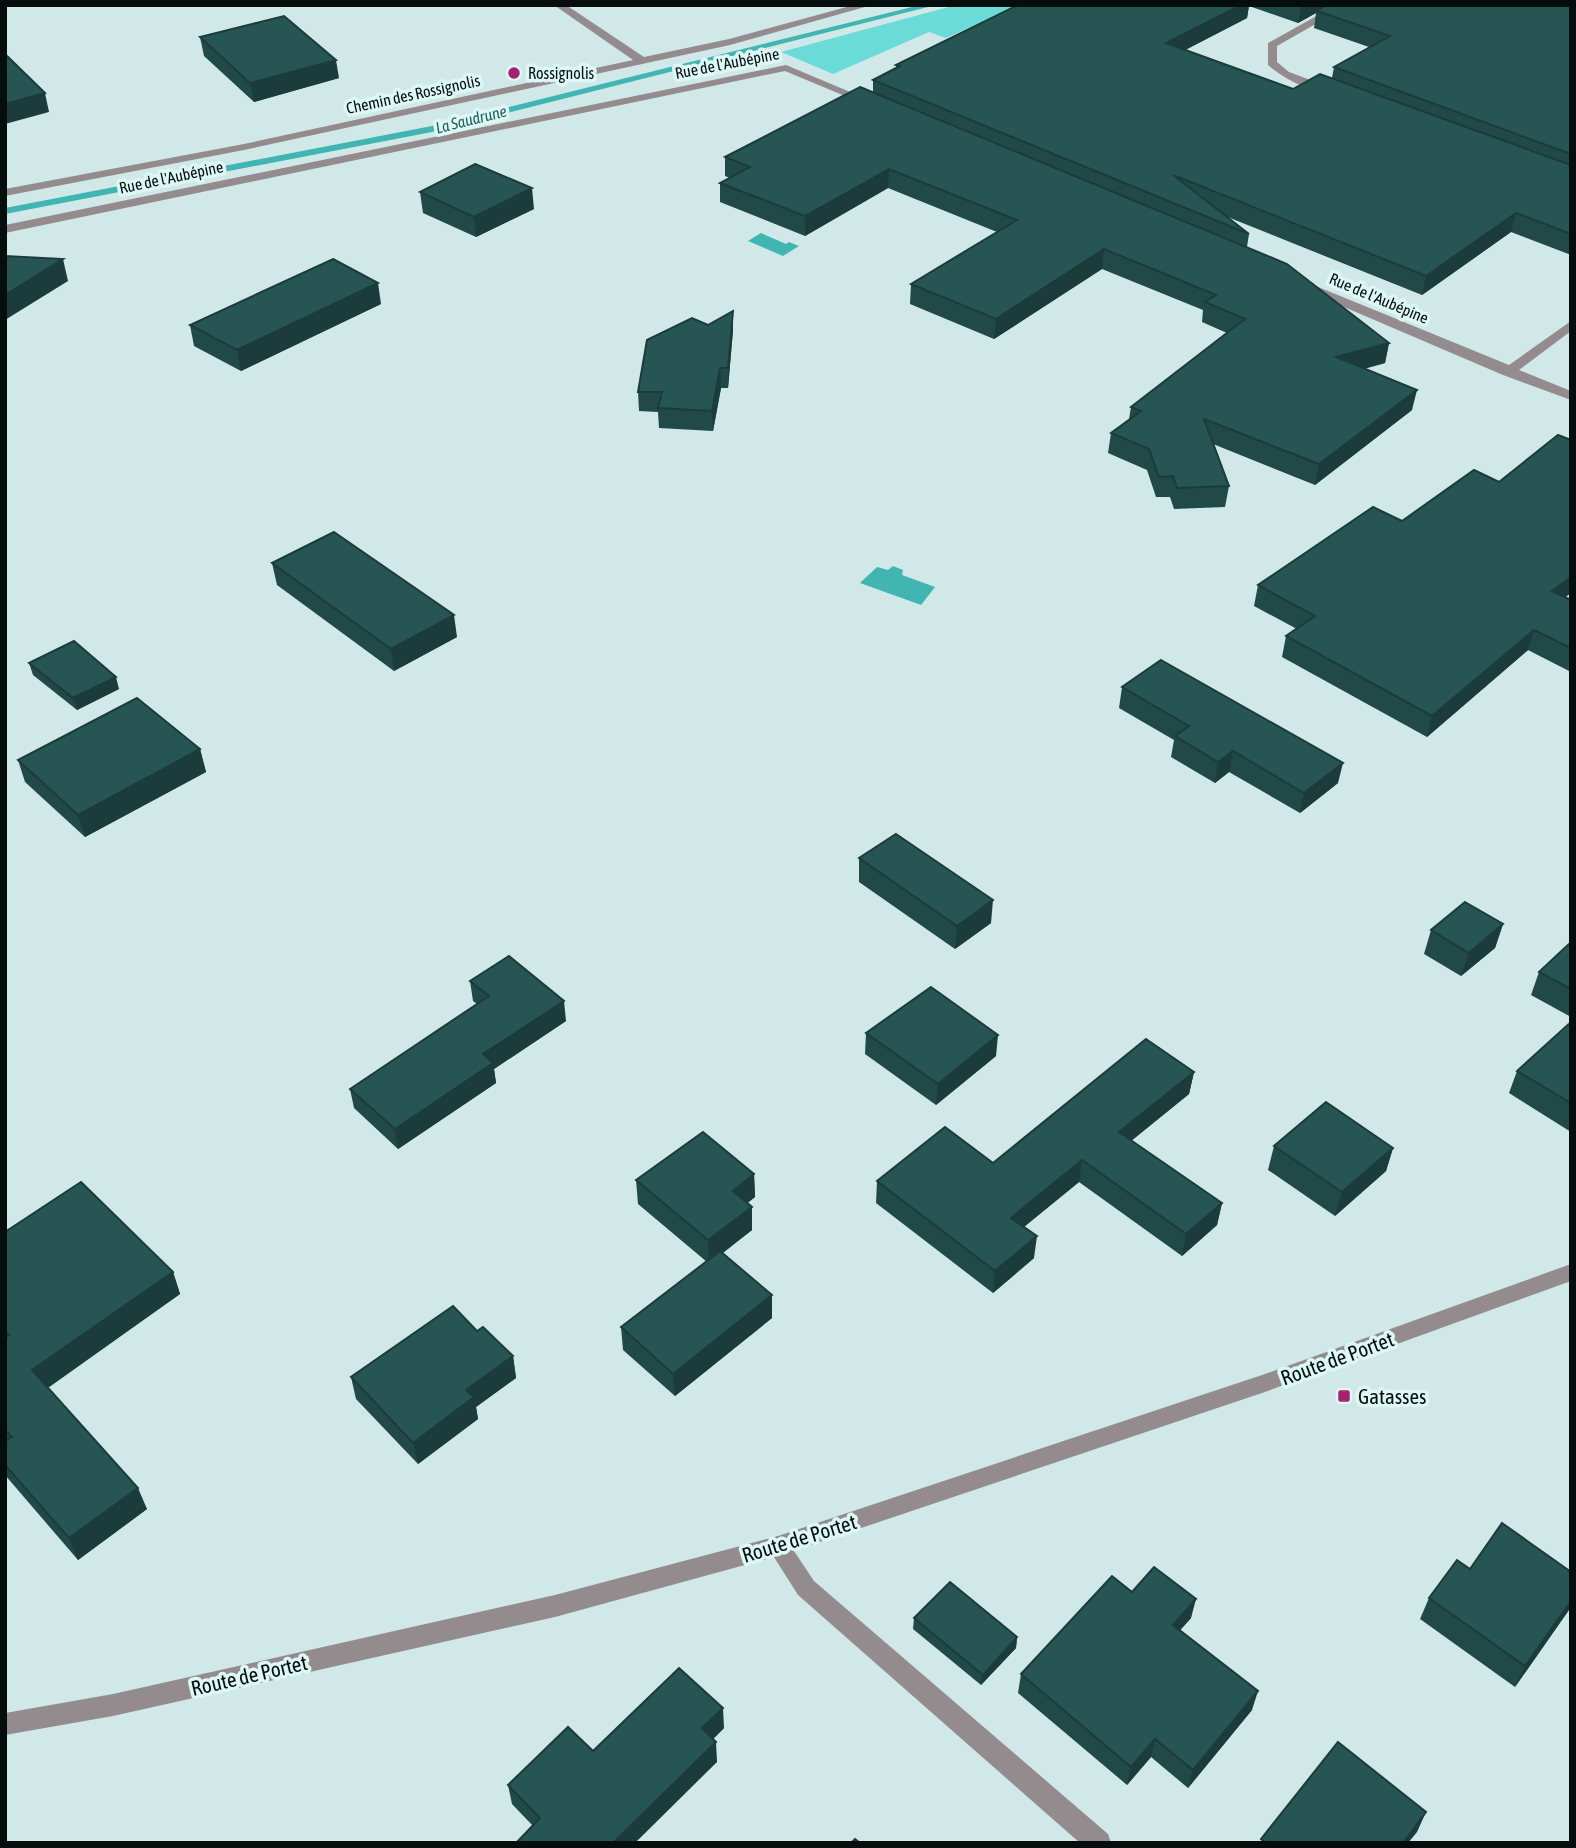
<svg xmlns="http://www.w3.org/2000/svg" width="1576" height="1848" viewBox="0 0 1576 1848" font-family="'Asap Condensed',sans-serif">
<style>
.green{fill:#6bdbd7}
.water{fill:#40b5b2}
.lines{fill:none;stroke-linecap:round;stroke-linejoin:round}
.stream{fill:#40b5b2;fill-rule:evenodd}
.minor{fill:#948b8f;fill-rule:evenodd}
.tertiary{fill:#948b8f;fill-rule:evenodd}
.wall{fill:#214948;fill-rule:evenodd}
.shaded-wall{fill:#1b3c3b}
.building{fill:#265554;stroke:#1b3c3b;stroke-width:2}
.poi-dot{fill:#a52271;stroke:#ddf7f5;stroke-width:2.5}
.labels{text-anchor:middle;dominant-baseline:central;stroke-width:7;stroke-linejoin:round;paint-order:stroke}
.far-street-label{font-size:16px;fill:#060e0d;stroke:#ddf7f5}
.far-poi-label{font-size:16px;fill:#060e0d;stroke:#ddf7f5;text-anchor:start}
.far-water-label{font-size:16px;font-style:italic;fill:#22615f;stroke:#ddf7f5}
.near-street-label{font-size:21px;fill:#060e0d;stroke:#ddf7f5}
.near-poi-label{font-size:21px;fill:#060e0d;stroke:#ddf7f5;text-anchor:start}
</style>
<rect width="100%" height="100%" fill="#d0e9e8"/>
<!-- green -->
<polygon class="green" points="956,5 1019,5 946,38 929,32 833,74 781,52"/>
<!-- water -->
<g class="water">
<polygon points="761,233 786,244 789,242 799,246 783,256 748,241"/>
<polygon points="893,566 903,570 902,575 935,587 921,605 860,583 877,567 888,570"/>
</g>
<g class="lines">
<!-- stream -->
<polygon class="stream" points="920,5 936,5 432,132 5,214 5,208 432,126"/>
<!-- minor -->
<g class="minor">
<polygon points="554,5 566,5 644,57 729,39 854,5 872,5 730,45 244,150 5,196 5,189 244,144 633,60"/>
<path d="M1336 5H1349L1277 46V62L1289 72 1332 88V92C1312 94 1283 78 1268 65V43Z"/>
<polygon points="786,65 874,102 864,104 785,71 5,233 5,225"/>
<polygon points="1306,282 1509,365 1571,321 1571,331 1519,370 1571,391 1571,400 1503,375 1302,289 1300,286"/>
<polygon points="778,1536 786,1539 814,1581 1108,1834 1111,1843 1080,1843 798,1595 767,1546 770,1539"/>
</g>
<!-- tertiary -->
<polygon class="tertiary" points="1571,1264 1571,1281 1262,1393 778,1556 555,1617 113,1716 5,1735 5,1713 113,1694 555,1595 778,1536 1262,1375"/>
</g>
<!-- wall -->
<g class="wall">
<path d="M1107 5H1571V255L1511 232 1422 295 1225 216 1249 234 1247 247 1389 343 1385 363 1364 369 1412 410 1315 485 1213 444 1229 486 1225 507 1174 509 1170 497H1156L1147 470 1108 453 1111 433 1129 419 1131 407 1227 333 1202 322 1203 310 1102 269 994 339 910 304 911 284 997 232 888 188 805 236 720 202V183L730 178 725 176V157L873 92V80L896 68V65ZM1249 6 1298 23 1316 13 1314 28 1369 47 1334 67 1332 78 1293 89 1185 50 1247 18Z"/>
<polygon points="200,37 339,78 254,102 204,56"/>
<polygon points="420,192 534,209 476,237 423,213"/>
<polygon points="381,304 241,371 194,346 190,325"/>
<polygon points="708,325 733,330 728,388 721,388 713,431 659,428 658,412 639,411 638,392"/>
<polygon points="1571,440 1571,593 1565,597 1571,600 1571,672 1528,650 1427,737 1282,657 1286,636 1297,629 1254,606 1258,585 1499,482"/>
<polygon points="272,563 457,637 394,671 277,585"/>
<polygon points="29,663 119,689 77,710 33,675"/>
<polygon points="1122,687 1338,783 1300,813 1229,772 1215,783 1171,757 1174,740 1119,708"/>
<polygon points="200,749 206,772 85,837 25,782 18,760"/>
<polygon points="859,858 991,923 955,949 859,882"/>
<polygon points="1503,924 1495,948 1461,976 1424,954 1431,930"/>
<polygon points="1571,942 1571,1017 1531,995 1539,972"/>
<polygon points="470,981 566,1021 494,1069 496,1083 398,1149 354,1108 350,1089 477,1004 473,1001"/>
<polygon points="1571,1022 1571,1132 1509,1093 1517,1071"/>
<polygon points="866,1033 996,1056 936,1105 865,1054"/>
<polygon points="1194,1072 1189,1094 1131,1141 1222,1203 1217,1225 1182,1256 1079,1182 1024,1227 1034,1258 993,1293 876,1203 877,1181 993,1163"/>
<polygon points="1274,1146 1393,1148 1386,1171 1335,1216 1268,1170"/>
<polygon points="754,1174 755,1197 747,1203 752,1230 722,1253 772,1318 675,1396 623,1350 621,1327 707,1262 638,1204 636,1180"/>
<polygon points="5,1232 173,1272 180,1294 48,1388 147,1509 78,1560 5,1475"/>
<polygon points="477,1331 513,1356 516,1378 476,1407 478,1419 418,1464 356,1399 351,1377"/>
<polygon points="1470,1569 1571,1607 1515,1687 1420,1619 1429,1598"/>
<polygon points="1132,1592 1191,1618 1180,1630 1252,1710 1188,1788 1151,1757 1127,1785 1018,1693 1021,1674"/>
<polygon points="914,1618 1017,1637 1016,1648 981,1685 913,1629"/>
<polygon points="724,1728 713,1739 717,1762 533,1826 512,1804 508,1785 593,1751"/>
</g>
<!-- shaded-wall -->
<g class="shaded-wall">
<polygon points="1241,5 1249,5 1247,18 1164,61 1166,43"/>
<polygon points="1301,5 1330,5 1317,11 1316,13 1298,23"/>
<polygon points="336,60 339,78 254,102 250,83"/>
<polygon points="45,93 49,112 5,124 5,104"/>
<polygon points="889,169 888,188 805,236 805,216"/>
<polygon points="532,188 534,209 476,237 474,217"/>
<polygon points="1516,213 1511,232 1422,295 1426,276"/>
<polygon points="1104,249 1102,269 994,339 996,319"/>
<polygon points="63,259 68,281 5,320 5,295"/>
<polygon points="378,283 381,304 241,371 237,350"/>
<polygon points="733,311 733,330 728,388 728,368"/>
<polygon points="1389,343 1385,363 1332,377 1336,357"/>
<polygon points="720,368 721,388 713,431 712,411"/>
<polygon points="1417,390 1412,410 1315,485 1319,464"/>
<polygon points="1571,577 1571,593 1546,611 1552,591"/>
<polygon points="454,615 457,637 394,671 391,649"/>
<polygon points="1534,630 1528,650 1427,737 1432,716"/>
<polygon points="116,677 119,689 77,710 73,698"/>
<polygon points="200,749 206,772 85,837 78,815"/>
<polygon points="1233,751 1229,772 1215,783 1218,762"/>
<polygon points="1343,763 1338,783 1300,813 1304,793"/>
<polygon points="993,900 991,923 955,949 957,926"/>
<polygon points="1503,924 1495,948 1461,976 1469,953"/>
<polygon points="564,1001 566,1021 494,1069 496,1083 398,1149 395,1129 483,1054"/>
<polygon points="998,1035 996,1056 936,1105 938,1084"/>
<polygon points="1194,1072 1189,1094 1115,1154 1119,1132"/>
<polygon points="1393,1148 1386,1171 1335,1216 1342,1192"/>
<polygon points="1082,1160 1079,1182 1009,1239 1011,1218"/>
<polygon points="754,1174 755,1197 734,1214 733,1191"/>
<polygon points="1222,1203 1217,1225 1182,1256 1186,1234"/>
<polygon points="752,1207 752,1230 709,1264 708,1240"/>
<polygon points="1037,1236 1034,1258 993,1293 995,1271"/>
<polygon points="173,1272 180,1294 41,1392 32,1370"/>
<polygon points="772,1295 772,1318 675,1396 673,1374"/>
<polygon points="513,1356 516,1378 476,1407 478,1419 418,1464 413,1443 466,1390"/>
<polygon points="138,1488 147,1509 78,1560 69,1538"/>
<polygon points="1196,1599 1191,1618 1168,1644 1173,1625"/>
<polygon points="1571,1601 1571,1607 1515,1687 1525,1666"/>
<polygon points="1017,1637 1016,1648 981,1685 983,1675"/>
<polygon points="1258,1691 1252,1710 1188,1788 1193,1770"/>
<polygon points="723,1708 724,1728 704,1748 702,1728"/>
<polygon points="1155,1739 1151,1757 1127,1785 1131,1767"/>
<polygon points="716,1742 717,1762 635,1843 613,1843"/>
<polygon points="1426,1812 1417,1832 1408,1843 1403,1843"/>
</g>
<!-- building -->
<g class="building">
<polygon points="1018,5 1241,5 1166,43 1293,89 1320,74 1571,165 1571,234 1516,213 1426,276 1173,175 1249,234 873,80 900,66 896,65"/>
<polygon points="1326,5 1571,5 1571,154 1334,67 1390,36 1317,11"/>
<polygon points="284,16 336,60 250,83 200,37"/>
<polygon points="5,54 45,93 5,104"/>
<polygon points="860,87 1287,264 1389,343 1336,357 1417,390 1319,464 1204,419 1229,486 1177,488 1173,476 1159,477 1149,449 1111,433 1141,411 1131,407 1245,319 1205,302 1216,295 1104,249 996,319 911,284 1017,220 889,169 805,216 720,183 750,167 725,157"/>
<polygon points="475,164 532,188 474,217 420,192"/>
<polygon points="5,256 63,259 5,295"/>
<polygon points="333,259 378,283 237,350 190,325"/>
<polygon points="733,311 728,368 720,368 712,411 658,408 662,392 638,392 647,340 692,318 708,325"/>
<polygon points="1558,435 1571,440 1571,577 1552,591 1571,600 1571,648 1534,630 1432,716 1286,636 1315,616 1258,585 1373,507 1402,521 1474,470 1499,482"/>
<polygon points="334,532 454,615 391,649 272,563"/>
<polygon points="74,641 116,677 73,698 29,663"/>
<polygon points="1161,660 1343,763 1304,793 1233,751 1218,762 1175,736 1189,726 1122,687"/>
<polygon points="137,698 200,749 78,815 18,760"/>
<polygon points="896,834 993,900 957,926 859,858"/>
<polygon points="1465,902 1503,924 1469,953 1431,930"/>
<polygon points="1571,942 1571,989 1539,972"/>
<polygon points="509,956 564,1001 483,1054 493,1063 395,1129 350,1089 489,996 470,981"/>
<polygon points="931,987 998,1035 938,1084 866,1033"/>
<polygon points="1571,1022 1571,1103 1517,1071"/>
<polygon points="1146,1039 1194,1072 1119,1132 1222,1203 1186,1234 1082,1160 1011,1218 1037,1236 995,1271 877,1181 945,1127 993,1163"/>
<polygon points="1326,1102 1393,1148 1342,1192 1274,1146"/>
<polygon points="703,1132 754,1174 733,1191 752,1207 708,1240 636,1180"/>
<polygon points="81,1182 173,1272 32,1370 138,1488 69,1538 5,1465 5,1441 12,1437 5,1430 5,1338 9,1335 5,1331 5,1232"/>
<polygon points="720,1251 772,1295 673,1374 621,1327"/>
<polygon points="453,1306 477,1331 483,1327 513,1356 466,1390 474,1397 413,1443 351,1377"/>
<polygon points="1502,1523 1571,1572 1571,1601 1525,1666 1429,1598 1457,1560 1470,1569"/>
<polygon points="1154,1567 1196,1599 1173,1625 1258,1691 1193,1770 1155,1739 1131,1767 1021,1674 1112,1576 1132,1592"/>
<polygon points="950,1582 1017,1637 983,1675 914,1618"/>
<polygon points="679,1668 723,1708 702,1728 716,1742 613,1843 516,1843 540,1818 508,1785 568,1727 593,1751"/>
<polygon points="1338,1742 1426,1812 1403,1843 1266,1843 1261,1839"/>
<polygon points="855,1839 860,1843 851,1843"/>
</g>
<!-- markers -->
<g class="poi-dot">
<circle cx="514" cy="73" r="7"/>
<rect x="1337" y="1389" width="14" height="14" rx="3.5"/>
</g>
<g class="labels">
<!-- far-street labels -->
<g class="far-street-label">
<text transform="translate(727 63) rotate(-11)">Rue de l'Aubépine</text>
<text transform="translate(413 94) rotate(-12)">Chemin des Rossignolis</text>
<text transform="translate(171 177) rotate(-12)">Rue de l'Aubépine</text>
<text transform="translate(1379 298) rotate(23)">Rue de l'Aubépine</text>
</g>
<!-- far-poi labels -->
<g class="far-poi-label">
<text x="528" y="73">Rossignolis</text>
</g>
<!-- far-water labels -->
<g class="far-water-label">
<text transform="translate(471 119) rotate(-14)">La Saudrune</text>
</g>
<!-- near-street labels -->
<g class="near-street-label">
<text transform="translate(1337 1358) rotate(-20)">Route de Portet</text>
<text transform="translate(799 1538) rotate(-17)">Route de Portet</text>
<text transform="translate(249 1675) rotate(-13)">Route de Portet</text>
</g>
<!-- near-poi labels -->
<g class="near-poi-label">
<text x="1358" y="1396">Gatasses</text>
</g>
</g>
<!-- border -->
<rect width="1576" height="1848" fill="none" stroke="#060e0d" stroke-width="14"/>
</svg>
